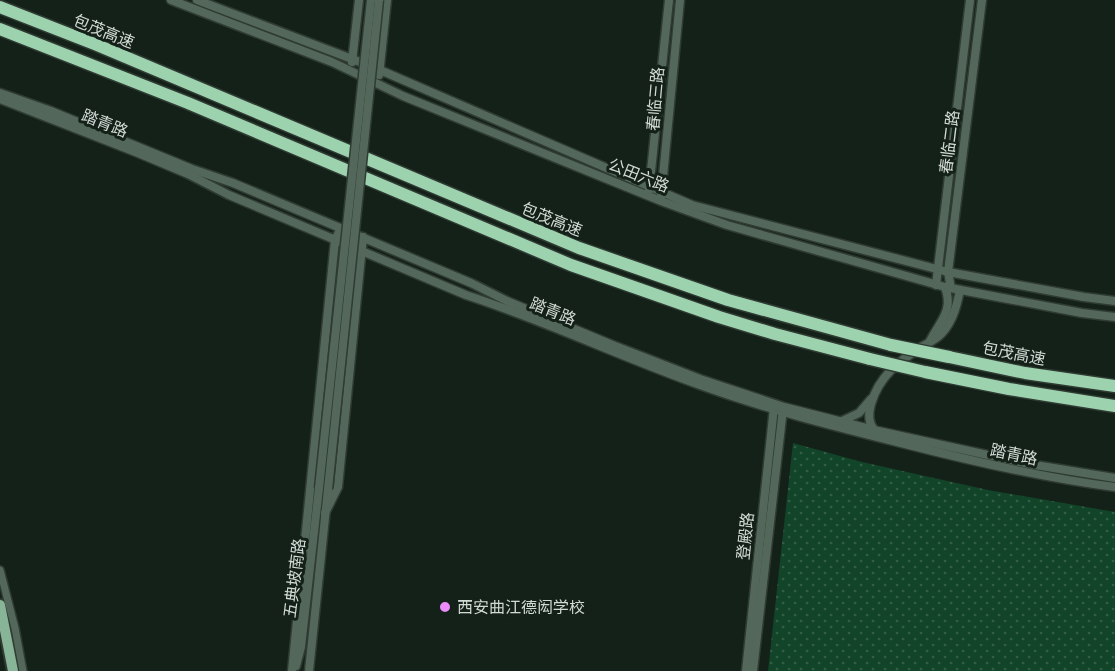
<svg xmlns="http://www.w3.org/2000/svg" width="1115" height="671" viewBox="0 0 1115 671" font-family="'Asap Condensed','Noto Sans SC',sans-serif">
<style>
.grass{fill:url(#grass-dots)}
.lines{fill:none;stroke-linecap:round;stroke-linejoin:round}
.minor-casing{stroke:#2f3b33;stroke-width:10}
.tertiary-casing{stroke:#2f3b33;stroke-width:11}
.primary-casing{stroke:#2f3b33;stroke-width:14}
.motorway-casing{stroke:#2f3b33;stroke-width:15}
.minor{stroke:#53685a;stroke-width:7}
.tertiary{stroke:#53685a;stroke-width:8}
.primary{stroke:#88b497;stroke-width:10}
.motorway{stroke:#9dd2af;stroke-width:12}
.tertiary-bridge-casing{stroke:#2f3b33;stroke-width:11;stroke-linecap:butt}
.motorway-bridge-casing{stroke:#2f3b33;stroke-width:15;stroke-linecap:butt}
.tertiary-bridge{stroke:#53685a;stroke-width:8}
.motorway-bridge{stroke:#9dd2af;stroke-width:12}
.poi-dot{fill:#ec8cfb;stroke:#142119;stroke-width:2}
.labels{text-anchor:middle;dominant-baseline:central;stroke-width:6;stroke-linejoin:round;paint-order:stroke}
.street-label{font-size:16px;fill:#d2dad4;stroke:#142119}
.poi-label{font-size:16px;fill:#d2dad4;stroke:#142119;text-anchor:start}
</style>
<defs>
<pattern id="grass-dots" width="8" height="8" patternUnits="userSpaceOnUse" patternTransform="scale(1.5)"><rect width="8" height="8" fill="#114428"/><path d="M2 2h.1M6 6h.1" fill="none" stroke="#335e46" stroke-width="1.8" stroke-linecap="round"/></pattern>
</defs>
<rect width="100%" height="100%" fill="#142119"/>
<!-- grass -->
<polygon class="grass" points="793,443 862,462 988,490 1115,512 1115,671 768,671"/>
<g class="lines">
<!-- minor casing -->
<g class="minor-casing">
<polyline id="minor" points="0,570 15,628 23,671"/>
</g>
<!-- tertiary casing -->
<g class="tertiary-casing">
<g id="tertiary">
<polyline points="171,0 332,62 403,96 661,201 727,225 945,287 1082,313 1115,317"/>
<polyline points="197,0 373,67 692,205 948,272 1084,297 1115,301"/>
<polyline points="352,62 359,0"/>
<polyline points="379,75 387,0"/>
<polyline points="0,93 51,111 192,169 233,183 471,283 507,301 615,346 700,379 784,407 874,430 1029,464 1115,478"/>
<path d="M0 99 138 153 188 174 229 195 466 295C546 321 621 357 700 385 766 409 833 426 901 443 971 461 1043 478 1115 487"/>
<polyline points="649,190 669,0"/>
<polyline points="661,197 680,0"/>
<polyline points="936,285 970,0"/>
<polyline points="951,288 948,272 982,0"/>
<path d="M930 341C940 321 954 311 945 287"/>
<polyline points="842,421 859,413 871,399"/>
<path d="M874 430C868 422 868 414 871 404 879 376 899 361 923 346 930 342 937 339 942 333 953 321 957 305 960 290"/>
<polyline points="325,513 338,487 363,237"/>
<polyline points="296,666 301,647 319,488"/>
<polyline points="292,671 335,240 341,228"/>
<polyline points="309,671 328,489"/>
<polyline points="746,671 774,407"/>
<polyline points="753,671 783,409"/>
</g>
</g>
<!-- primary casing -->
<g class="primary-casing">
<polyline id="primary" points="0,605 13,671"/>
</g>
<!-- motorway casing -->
<g class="motorway-casing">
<g id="motorway">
<polyline points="0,7 97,45 579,248 728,300 891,345"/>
<polyline points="0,29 188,103 571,265 719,317 775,334 870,359"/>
<polyline points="949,357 1025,373 1115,386"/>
<polyline points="925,372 1009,389 1115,406"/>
</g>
</g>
<!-- minor -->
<use href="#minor" class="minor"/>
<!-- tertiary -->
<use href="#tertiary" class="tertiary"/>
<!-- primary -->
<use href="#primary" class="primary"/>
<!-- motorway -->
<use href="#motorway" class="motorway"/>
<!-- tertiary-bridge casing -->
<g class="tertiary-bridge-casing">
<g id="tertiary-bridge">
<polyline points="319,488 371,0"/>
<polyline points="328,489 379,0"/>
</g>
</g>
<!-- motorway-bridge casing -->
<g class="motorway-bridge-casing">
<g id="motorway-bridge">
<polyline points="891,345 949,357"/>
<polyline points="870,359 925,372"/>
</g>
</g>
<!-- tertiary-bridge -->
<use href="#tertiary-bridge" class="tertiary-bridge"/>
<!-- motorway-bridge -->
<use href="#motorway-bridge" class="motorway-bridge"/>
</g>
<!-- markers -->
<circle class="poi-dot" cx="445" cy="607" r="6"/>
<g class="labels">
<!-- street labels -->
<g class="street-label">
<text transform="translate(104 31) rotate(22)">包茂高速</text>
<text transform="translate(655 99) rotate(-85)">春临三路</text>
<text transform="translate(105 123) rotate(22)">踏青路</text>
<text transform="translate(949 142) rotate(-83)">春临二路</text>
<text transform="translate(639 175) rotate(22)">公田六路</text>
<text transform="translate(552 219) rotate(22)">包茂高速</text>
<text transform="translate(553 311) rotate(22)">踏青路</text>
<text transform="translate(1014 353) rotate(11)">包茂高速</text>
<text transform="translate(1014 454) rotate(12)">踏青路</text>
<text transform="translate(745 536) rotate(-84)">登殿路</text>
<text transform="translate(294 578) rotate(-83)">五典坡南路</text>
</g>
<!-- poi labels -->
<g class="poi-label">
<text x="457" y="607">西安曲江德闳学校</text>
</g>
</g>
</svg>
